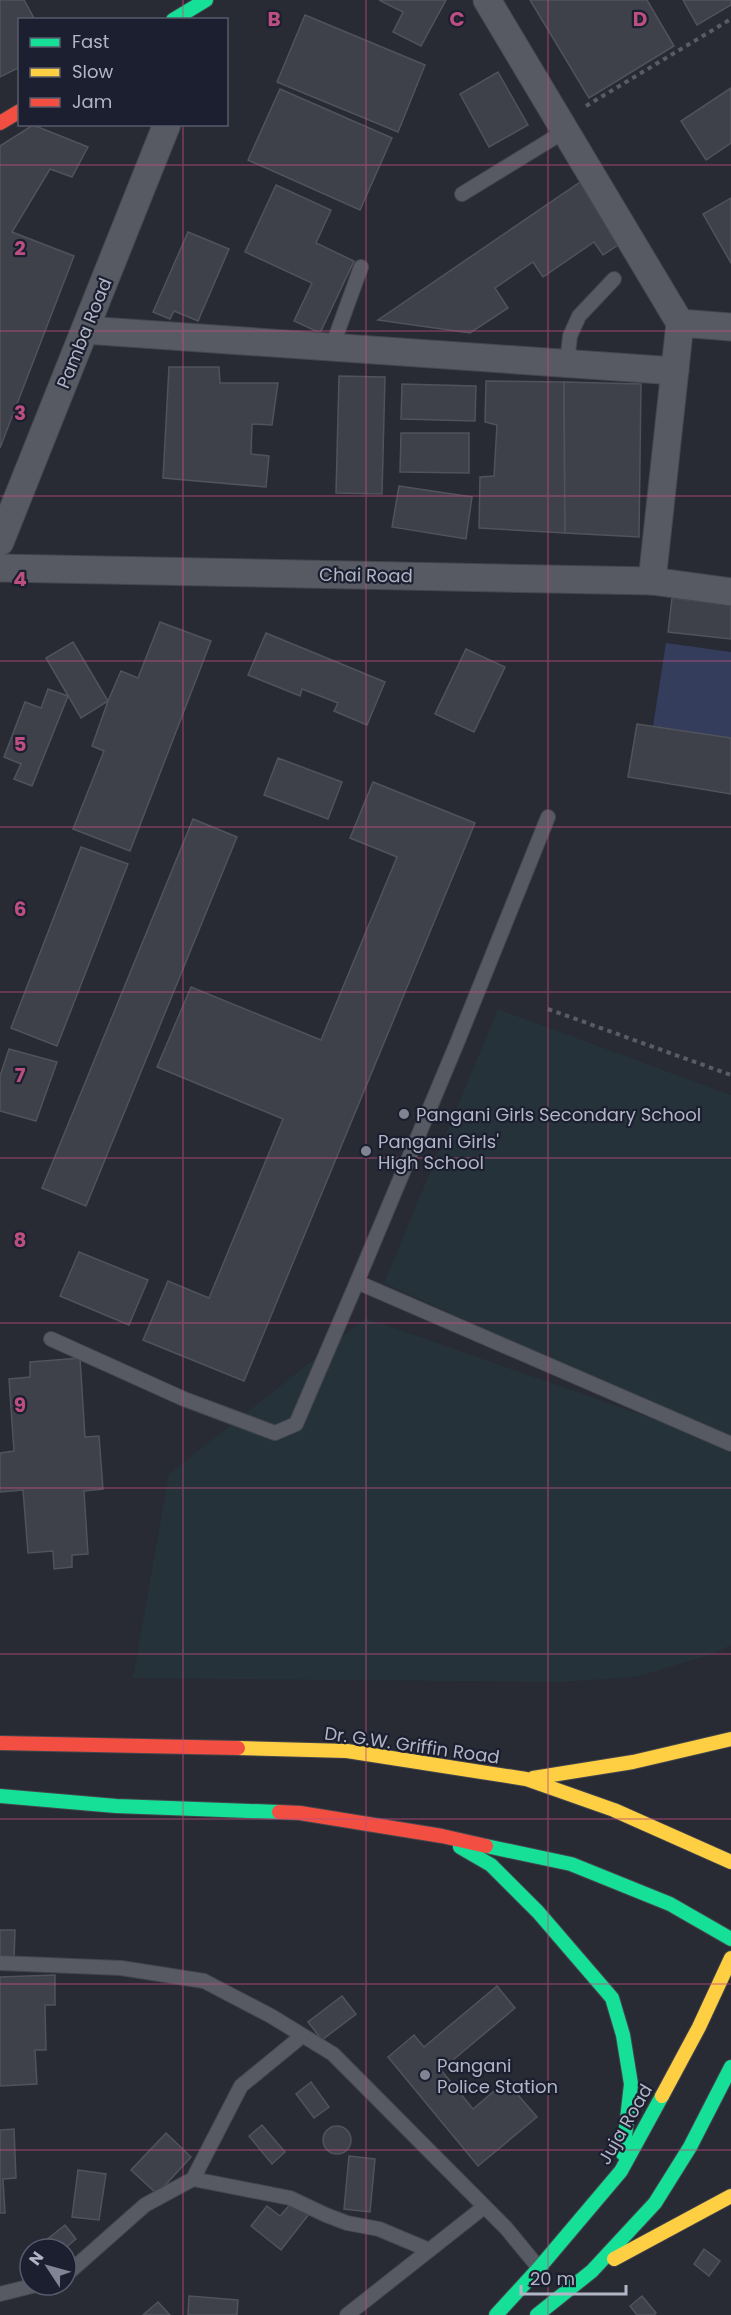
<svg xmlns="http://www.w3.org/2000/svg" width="731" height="2315" viewBox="0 0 731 2315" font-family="Poppins,sans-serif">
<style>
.green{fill:#25323a}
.water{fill:#353d5d}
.building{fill:#3f414a;stroke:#50525c;stroke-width:1.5}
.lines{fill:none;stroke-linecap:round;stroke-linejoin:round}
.lane-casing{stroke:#44464d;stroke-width:16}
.street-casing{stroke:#44464d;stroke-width:29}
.fast-casing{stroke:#44464d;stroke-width:16}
.slow-casing{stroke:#44464d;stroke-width:16}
.jam-casing{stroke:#44464d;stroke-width:16}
.path{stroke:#595c65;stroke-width:4;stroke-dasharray:4.5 4.5;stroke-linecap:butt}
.lane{stroke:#575a63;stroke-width:14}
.street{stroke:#575a63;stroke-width:27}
.fast{stroke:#16e098;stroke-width:14}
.slow{stroke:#ffcf43;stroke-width:14}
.jam{stroke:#f24e42;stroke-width:14}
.grid{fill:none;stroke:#bc4f80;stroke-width:1.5;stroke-opacity:0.55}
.poi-dot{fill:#818493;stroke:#1b1f2f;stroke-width:2}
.labels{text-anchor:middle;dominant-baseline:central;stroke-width:4.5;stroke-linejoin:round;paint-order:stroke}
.street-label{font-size:18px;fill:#b1b5c6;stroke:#1b1f2f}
.poi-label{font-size:18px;fill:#b1b5c6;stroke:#1b1f2f;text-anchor:start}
.grid-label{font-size:20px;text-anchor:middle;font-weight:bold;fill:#bc4f80;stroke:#1b1f2f;stroke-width:4.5;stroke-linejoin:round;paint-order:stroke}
</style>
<rect width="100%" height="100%" fill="#282a34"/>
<!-- green -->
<g class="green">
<polygon points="498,1009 731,1095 731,1440 384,1283"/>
<polygon points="366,1318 694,1433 731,1453 731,1645 713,1654 636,1677 561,1682 133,1678 169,1474"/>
</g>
<!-- water -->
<polygon class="water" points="666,643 731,652 731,738 653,726"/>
<!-- building -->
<g class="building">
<polygon points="0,0 24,0 35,20 20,20 20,67 0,77"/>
<polygon points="379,0 446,0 421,46 393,32 403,12"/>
<polygon points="530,0 647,0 674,46 589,98"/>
<polygon points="683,0 731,0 731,5 697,25"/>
<polygon points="305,15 425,65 398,132 277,82"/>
<polygon points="498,72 528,125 489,147 460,94"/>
<polygon points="731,88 731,143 706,160 681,121"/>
<polygon points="280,89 392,138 360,210 248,160"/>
<polygon points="33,125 88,147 72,177 50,169 12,232 74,256 0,448 0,146"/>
<polygon points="586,178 627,239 603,255 594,242 543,277 533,262 495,288 508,308 470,333 378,320"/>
<polygon points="276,185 331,210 316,243 354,261 320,333 294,321 312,283 245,252"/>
<polygon points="731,198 731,263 703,214"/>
<polygon points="188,232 229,249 198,321 174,311 170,319 153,312"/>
<polygon points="169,367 219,367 220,383 278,383 272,425 252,424 251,454 269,456 266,487 163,478"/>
<polygon points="339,376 385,377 382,494 336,493"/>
<polygon points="486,381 564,382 565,533 479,528 480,477 494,476 497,425 485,422"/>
<polygon points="564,382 641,384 639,537 565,533"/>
<polygon points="402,384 476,386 475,421 401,419"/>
<polygon points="401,433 469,433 469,473 400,472"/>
<polygon points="399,486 472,497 466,539 392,527"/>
<polygon points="672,598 731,605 731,639 668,632"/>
<polygon points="160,622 211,641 130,851 73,829 104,751 92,746 108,701 121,671 138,678"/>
<polygon points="266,633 385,682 367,725 334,711 338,703 302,689 300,696 248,675"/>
<polygon points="73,642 108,701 81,718 46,658"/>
<polygon points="466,649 505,667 474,732 435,714"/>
<polygon points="48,689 68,696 32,786 14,779 21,764 4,757 25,702 41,708"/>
<polygon points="637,724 731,738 731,794 628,777"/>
<polygon points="278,758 342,782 328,819 264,795"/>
<polygon points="373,782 475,823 244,1381 143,1340 168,1281 209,1298 283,1119 157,1067 191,987 321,1040 397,857 350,838"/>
<polygon points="193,819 237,837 86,1206 42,1188"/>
<polygon points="81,847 128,864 57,1046 11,1028"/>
<polygon points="9,1049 57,1062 36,1121 0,1111 0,1076"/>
<polygon points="79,1252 148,1280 129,1325 60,1296"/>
<polygon points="80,1358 85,1437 99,1436 103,1489 84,1491 88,1554 72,1555 72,1567 54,1569 53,1551 28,1553 23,1490 0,1492 0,1453 14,1451 9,1379 30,1377 30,1362"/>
<polygon points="0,1930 15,1930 14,1961 0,1961"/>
<polygon points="55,1975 55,2005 45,2005 46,2050 35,2050 37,2084 0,2086 0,1977"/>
<polygon points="497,1986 515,2008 441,2070 473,2109 506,2081 537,2117 478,2166 388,2057 414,2035 424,2047"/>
<polygon points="342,1996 356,2014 322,2040 308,2022"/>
<polygon points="311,2082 329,2107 314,2118 296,2094"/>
<polygon points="262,2125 285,2152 272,2164 249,2136"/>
<circle cx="337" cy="2140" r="14"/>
<polygon points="14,2129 16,2178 3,2179 5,2213 0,2213 0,2130"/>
<polygon points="166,2133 191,2157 157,2194 131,2170"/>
<polygon points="349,2156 375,2159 370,2212 344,2209"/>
<polygon points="78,2170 106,2174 99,2220 72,2217"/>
<polygon points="293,2201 309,2214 281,2250 251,2226 267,2206 280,2216"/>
<polygon points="65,2225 76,2239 64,2249 35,2249"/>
<polygon points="704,2249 720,2261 709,2276 694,2264"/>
<polygon points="189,2296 238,2300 237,2315 188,2315"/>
<polygon points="642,2296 656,2313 654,2315 637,2315 630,2306"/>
<polygon points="158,2302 170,2315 143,2315"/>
</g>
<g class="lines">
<!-- lane casing -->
<g class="lane-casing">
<g id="lane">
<polyline points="462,194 565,131"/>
<polyline points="332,347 361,267"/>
<polyline points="567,363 570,336 579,316 614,279"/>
<polyline points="548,817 457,1043 357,1282 731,1444"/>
<polyline points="51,1339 184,1399 275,1433 296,1424 357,1282"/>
<polyline points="0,1963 121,1968 204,1981 271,2016 333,2054 506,2228 539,2268"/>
<polyline points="193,2179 290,2198 326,2215 347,2223 379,2229 429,2250"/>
<polyline points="66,2275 145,2205 193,2179 241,2086 302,2036"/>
<polyline points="0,2294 36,2285"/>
<polyline points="347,2315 484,2207"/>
</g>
</g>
<!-- street casing -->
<g class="street-casing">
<g id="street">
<polyline points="487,0 680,323 731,327"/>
<polyline points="85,330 675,371"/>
<polyline points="0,542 167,124"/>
<polyline points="0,568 652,581 731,592"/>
<polyline points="652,581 680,323"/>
</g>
</g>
<!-- fast casing -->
<g class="fast-casing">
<g id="fast">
<polyline points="173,20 206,0"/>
<polyline points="0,1796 116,1806 279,1812"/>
<polyline points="486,1846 571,1864 670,1904 731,1939"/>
<polyline points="460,1847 491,1865 538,1912 612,1998 623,2035 631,2084 623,2154"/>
<polyline points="496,2315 539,2268 621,2171 662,2096"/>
<polyline points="537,2315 592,2271 655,2203 690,2147 731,2067"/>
</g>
</g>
<!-- slow casing -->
<g class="slow-casing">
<g id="slow">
<polyline points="238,1748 347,1751 526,1779 614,1810 731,1862"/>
<polyline points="533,1778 633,1762 731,1739"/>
<polyline points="662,2096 699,2027 731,1958"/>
<polyline points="614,2259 731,2196"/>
</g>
</g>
<!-- jam casing -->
<g class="jam-casing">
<g id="jam">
<polyline points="0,123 20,111"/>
<polyline points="0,1743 238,1748"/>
<polyline points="279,1812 300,1813 442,1836 486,1846"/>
</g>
</g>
<!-- path -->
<g class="path">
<polyline points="586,106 731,19"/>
<polyline points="548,1009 731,1075"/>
</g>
<!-- lane -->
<use href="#lane" class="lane"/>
<!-- street -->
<use href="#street" class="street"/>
<!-- fast -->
<use href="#fast" class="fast"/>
<!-- slow -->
<use href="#slow" class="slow"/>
<!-- jam -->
<use href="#jam" class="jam"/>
</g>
<!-- grid -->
<path class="grid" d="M183 0V20M366 0V2315M548 0V2315M183 124V2315M0 165H731M0 331H731M0 496H731M0 661H731M0 827H731M0 992H731M0 1158H731M0 1323H731M0 1488H731M0 1654H731M0 1819H731M0 1984H731M0 2150H731"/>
<!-- markers -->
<g class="poi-dot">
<circle cx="404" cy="1114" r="6"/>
<circle cx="366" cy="1151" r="6"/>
<circle cx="425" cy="2075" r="6"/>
</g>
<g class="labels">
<!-- street labels -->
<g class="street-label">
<text transform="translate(84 333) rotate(-68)">Pamba Road</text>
<text transform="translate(366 575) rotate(1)">Chai Road</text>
<text transform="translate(412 1745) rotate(8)">Dr. G.W. Griffin Road</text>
<text transform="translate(625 2124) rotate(-60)">Juja Road</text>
</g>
<!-- poi labels -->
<g class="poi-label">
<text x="416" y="1114">Pangani Girls Secondary School</text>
<text x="378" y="1141">Pangani Girls'<tspan x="378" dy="21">High School</tspan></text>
<text x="437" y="2065">Pangani<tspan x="437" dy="21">Police Station</tspan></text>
</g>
</g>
<g class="grid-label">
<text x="274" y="26">B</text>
<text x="457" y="26">C</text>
<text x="640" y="26">D</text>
<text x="20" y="255">2</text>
<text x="20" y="420">3</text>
<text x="20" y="586">4</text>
<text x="20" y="751">5</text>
<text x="20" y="916">6</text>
<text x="20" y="1082">7</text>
<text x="20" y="1247">8</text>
<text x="20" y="1412">9</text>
</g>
<!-- legend -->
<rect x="18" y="18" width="210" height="108" fill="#1b1f2f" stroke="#575b6b" stroke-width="1.5"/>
<rect x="30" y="38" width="30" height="9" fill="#16e098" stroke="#575b6b" stroke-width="1.5"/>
<text x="72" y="48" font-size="18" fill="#b1b5c6">Fast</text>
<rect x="30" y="68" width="30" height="9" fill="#ffcf43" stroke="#575b6b" stroke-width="1.5"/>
<text x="72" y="78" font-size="18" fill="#b1b5c6">Slow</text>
<rect x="30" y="98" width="30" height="9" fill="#f24e42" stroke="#575b6b" stroke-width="1.5"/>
<text x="72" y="108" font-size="18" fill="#b1b5c6">Jam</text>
<!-- north arrow -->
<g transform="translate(48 2267) rotate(306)"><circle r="28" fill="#1b1f2f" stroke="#575b6b" stroke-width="1.5"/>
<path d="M0-4.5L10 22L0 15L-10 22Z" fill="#818493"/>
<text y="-9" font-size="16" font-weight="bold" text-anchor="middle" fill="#b1b5c6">N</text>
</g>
<!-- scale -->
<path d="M521 2285v9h105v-9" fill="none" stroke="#b1b5c6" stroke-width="3"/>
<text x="530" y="2285" font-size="18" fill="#b1b5c6" stroke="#1b1f2f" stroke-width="4.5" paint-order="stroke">20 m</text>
</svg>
